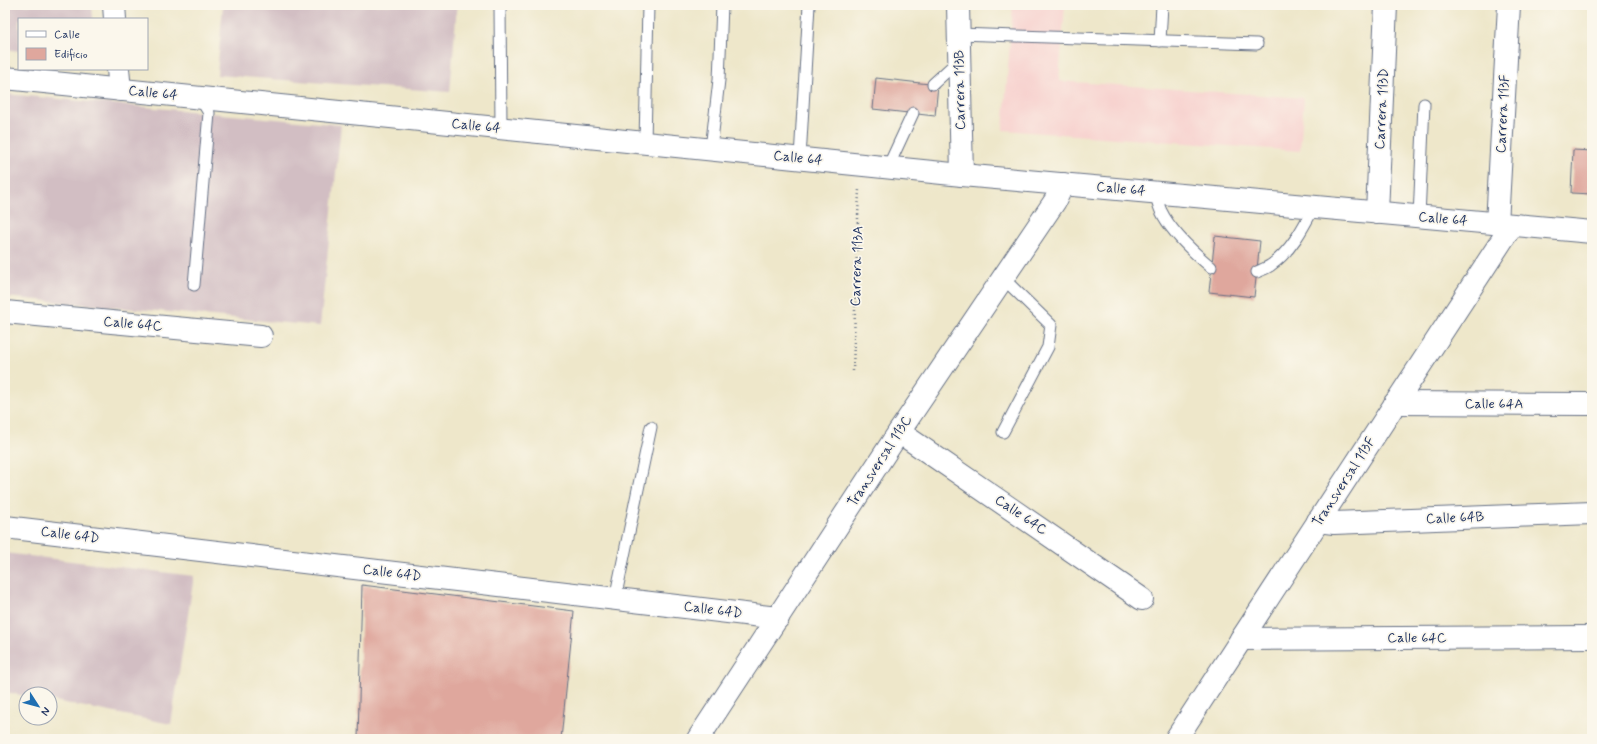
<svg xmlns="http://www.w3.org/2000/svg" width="1597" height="744" viewBox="0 0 1597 744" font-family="Mynerve,sans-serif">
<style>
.built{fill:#f7d0cd}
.industrial{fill:#d2bec3}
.building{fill:#dfa79d}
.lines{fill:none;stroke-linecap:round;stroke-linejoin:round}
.service-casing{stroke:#656f84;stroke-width:13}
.minor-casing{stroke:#656f84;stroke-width:24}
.tertiary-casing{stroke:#656f84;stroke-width:24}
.path{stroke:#656f84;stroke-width:2.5;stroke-dasharray:1 3;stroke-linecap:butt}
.service{stroke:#fff;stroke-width:11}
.minor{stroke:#fff;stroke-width:22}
.tertiary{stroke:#fff;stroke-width:22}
.labels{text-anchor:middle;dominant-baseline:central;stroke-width:3.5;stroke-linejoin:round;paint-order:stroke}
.street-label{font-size:14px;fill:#1b2f5e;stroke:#fbf7ec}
</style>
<rect width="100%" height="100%" fill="#fbf7ec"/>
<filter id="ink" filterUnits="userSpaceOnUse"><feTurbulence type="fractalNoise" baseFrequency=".025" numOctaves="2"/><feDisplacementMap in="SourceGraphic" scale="8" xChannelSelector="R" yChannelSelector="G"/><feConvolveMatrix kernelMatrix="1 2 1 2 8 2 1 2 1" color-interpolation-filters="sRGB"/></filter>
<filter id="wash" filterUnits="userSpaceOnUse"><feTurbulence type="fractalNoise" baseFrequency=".012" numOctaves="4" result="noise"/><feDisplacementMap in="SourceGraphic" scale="16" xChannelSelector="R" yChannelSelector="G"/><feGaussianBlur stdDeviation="0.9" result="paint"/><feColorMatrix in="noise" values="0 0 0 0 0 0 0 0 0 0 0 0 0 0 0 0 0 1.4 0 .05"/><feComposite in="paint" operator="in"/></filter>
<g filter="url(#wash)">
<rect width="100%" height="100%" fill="#eee7ca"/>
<!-- built -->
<polygon class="built" points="1013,5 1065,5 1059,81 1304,98 1300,151 1003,130"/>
<!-- industrial -->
<g class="industrial">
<polygon points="5,5 92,5 93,19 19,19 19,51 5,49"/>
<polygon points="223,5 457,5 450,92 217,75"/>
<polygon points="5,94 341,125 320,326 5,297"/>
<polygon points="5,553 194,576 171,724 50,700 50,694 26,694 26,696 5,692"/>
</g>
<g id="blocks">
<!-- building -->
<g class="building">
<polygon points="876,78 938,85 935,116 873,109"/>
<polygon points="1573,150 1592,151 1592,194 1571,193"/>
<polygon points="1215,236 1260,241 1254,297 1209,292"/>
<polygon points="362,585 574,611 561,739 358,739"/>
</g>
</g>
</g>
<g filter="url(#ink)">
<use href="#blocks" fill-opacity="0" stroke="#656f84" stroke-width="1"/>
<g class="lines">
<!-- service casing -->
<g class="service-casing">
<g id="service">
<polyline points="500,5 501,128"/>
<polyline points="959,34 1257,44"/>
<polyline points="1160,41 1162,5"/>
<polyline points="933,84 959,60"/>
<polyline points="645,143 648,5"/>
<polyline points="711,149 719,80 722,5"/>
<polyline points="800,158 809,5"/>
<polyline points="888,167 913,113"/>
<path d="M1155 192C1157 198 1158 205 1161 211 1171 232 1193 252 1211 267"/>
<polyline points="1419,217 1424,104"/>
<path d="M1257 272C1261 270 1267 268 1271 265 1291 251 1303 228 1314 207"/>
<polyline points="1003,278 1051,325 1048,347 1003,432"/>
<polyline points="194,285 209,113 200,98"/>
<polyline points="615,599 651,427"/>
</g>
</g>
<!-- minor casing -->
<g class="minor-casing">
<g id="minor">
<polyline points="114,5 115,19"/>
<polyline points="118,69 120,90"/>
<polyline points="1377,213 1386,5"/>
<polyline points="1497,224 1509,5"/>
<polyline points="5,312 261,336"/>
<polyline points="1395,403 1592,404"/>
<polyline points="899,432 1142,599"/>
<polyline points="1318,521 1334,523 1592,513"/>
<polyline points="5,527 778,618"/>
<polyline points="1241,639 1592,637"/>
<polyline points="698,739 899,432 1055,201 1063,184"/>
</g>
</g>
<!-- tertiary casing -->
<g class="tertiary-casing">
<g id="tertiary">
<polyline points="958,5 962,175"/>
<polyline points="5,78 962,175 1592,232"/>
<polyline points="1176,739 1512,225"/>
</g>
</g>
<!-- path -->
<polyline class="path" points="853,371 859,188"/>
<!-- service -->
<use href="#service" class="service"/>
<!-- minor -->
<use href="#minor" class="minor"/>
<!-- tertiary -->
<use href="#tertiary" class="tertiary"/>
</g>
</g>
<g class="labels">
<!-- street labels -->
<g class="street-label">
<text transform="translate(960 90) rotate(-91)">Carrera 113B</text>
<text transform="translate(153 93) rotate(6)">Calle 64</text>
<text transform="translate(1382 109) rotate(-87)">Carrera 113D</text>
<text transform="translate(1503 114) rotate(-87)">Carrera 113F</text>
<text transform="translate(476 126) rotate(6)">Calle 64</text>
<text transform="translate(798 158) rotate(6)">Calle 64</text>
<text transform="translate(1121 189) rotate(5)">Calle 64</text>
<text transform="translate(1443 219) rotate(5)">Calle 64</text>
<text transform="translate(857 266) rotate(-88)">Carrera 113A</text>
<text transform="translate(133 324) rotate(5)">Calle 64C</text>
<text x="1494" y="404">Calle 64A</text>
<text transform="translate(880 461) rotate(-57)">Transversal 113C</text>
<text transform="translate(1344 482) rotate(-57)">Transversal 113F</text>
<text transform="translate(1021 515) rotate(34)">Calle 64C</text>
<text transform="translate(1455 518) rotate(-2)">Calle 64B</text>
<text transform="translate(70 535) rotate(7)">Calle 64D</text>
<text transform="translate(392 573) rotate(7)">Calle 64D</text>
<text transform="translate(713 610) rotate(7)">Calle 64D</text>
<text x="1417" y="638">Calle 64C</text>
</g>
</g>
<!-- margin -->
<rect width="1597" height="744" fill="none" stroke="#fbf7ec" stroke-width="20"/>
<!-- legend -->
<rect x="18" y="18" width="130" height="52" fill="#fbf7ec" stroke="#a1a7b3"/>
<rect x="26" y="31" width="20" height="6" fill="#ffffff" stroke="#a1a7b3"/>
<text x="54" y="38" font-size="12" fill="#1b2f5e">Calle</text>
<rect x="26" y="48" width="20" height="12" fill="#dfa79d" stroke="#a1a7b3"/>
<text x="54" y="58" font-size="12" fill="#1b2f5e">Edificio</text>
<!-- north arrow -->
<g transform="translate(38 706) rotate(126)"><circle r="19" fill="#fbf7ec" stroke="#a1a7b3"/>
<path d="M0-3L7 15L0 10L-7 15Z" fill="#1f6fb2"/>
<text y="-6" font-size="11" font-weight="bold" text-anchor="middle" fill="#1b2f5e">N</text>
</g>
</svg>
